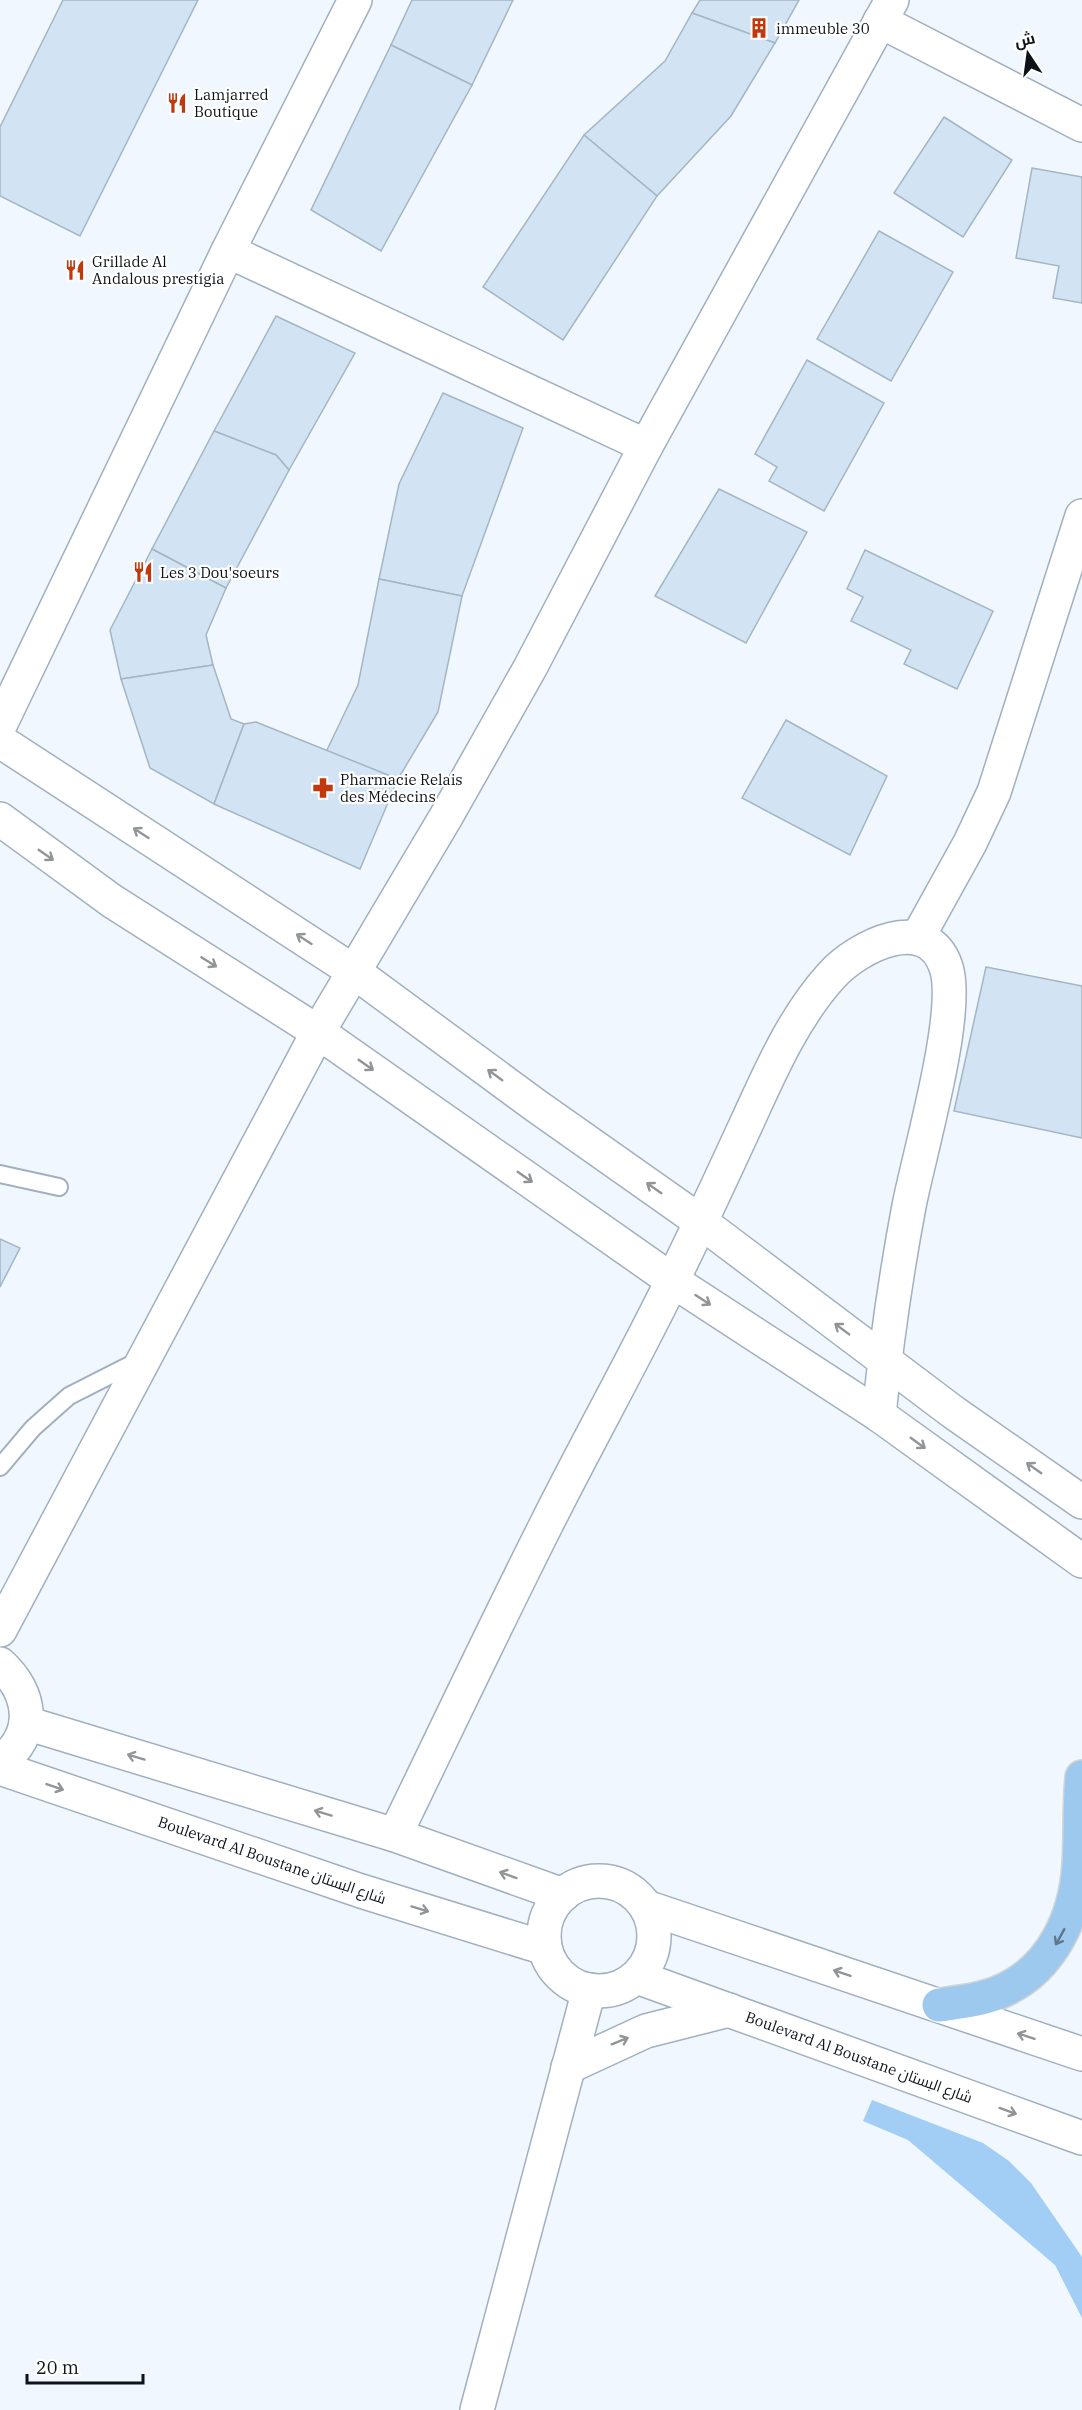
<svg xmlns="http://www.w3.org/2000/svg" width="1082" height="2410" viewBox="0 0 1082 2410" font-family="'IBM Plex Serif',Cairo,serif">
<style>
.green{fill:#a2cef5}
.building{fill:#d2e4f3;stroke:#a4b5c4;stroke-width:1.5}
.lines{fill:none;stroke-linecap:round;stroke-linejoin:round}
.service-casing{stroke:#a0b0bf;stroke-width:20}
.minor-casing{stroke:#a0b0bf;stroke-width:36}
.primary-casing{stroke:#d3d5d5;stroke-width:36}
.service{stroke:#fff;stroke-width:16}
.minor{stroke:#fff;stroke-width:33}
.primary{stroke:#9ec9ee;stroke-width:33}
.oneway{stroke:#929597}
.oneway2{stroke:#5d778e}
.labels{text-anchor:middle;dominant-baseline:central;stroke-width:4.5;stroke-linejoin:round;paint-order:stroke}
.poi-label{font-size:15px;fill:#0d1318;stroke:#fff;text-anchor:start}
.street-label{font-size:15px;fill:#0d1318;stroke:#fff}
</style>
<rect width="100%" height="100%" fill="#f0f7fe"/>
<!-- green -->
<polygon class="green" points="872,2100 983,2143 1009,2161 1031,2183 1082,2257 1082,2318 1055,2265 908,2140 863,2121"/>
<!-- building -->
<g class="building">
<polygon points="63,0 198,0 80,236 0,196 0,127"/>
<polygon points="412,0 513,0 472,85 391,45"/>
<polygon points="700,0 799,0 775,43 692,13"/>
<polygon points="692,13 775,43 731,116 657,196 584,135 665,61"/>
<polygon points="391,45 472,85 381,251 311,210"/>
<polygon points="944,117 1012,160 963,237 894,193"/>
<polygon points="584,135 657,196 563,340 483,287"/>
<polygon points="1032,168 1082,177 1082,303 1053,298 1059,266 1016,258"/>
<polygon points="879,231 953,272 891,381 817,339"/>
<polygon points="276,316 355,353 289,470 276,455 214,431"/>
<polygon points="807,360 884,403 824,511 769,481 777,467 755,454"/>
<polygon points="443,393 523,428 462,596 379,579 399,484"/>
<polygon points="214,431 276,455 289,470 226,588 152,549"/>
<polygon points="719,489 807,532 746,643 655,596"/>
<polygon points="152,549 226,588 206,635 213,665 121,679 110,630"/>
<polygon points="865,550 993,611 957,689 904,664 911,650 851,621 863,597 847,589"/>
<polygon points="379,579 462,596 438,712 398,779 326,752 358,685"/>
<polygon points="213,665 231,719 244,724 214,804 150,768 121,679"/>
<polygon points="786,720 887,776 850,855 742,798"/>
<polygon points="256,722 398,779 360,869 214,804 244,724"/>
<polygon points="986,967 1082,986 1082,1138 954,1111"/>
<polygon points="0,1239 20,1248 0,1287"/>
</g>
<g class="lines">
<!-- service casing -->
<g class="service-casing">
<g id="service">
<polyline points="0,1174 59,1187"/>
<polyline points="0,1467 33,1428 69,1396 138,1361"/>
</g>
</g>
<!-- minor casing -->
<g class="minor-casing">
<g id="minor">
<polyline points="880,21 1082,125"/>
<polyline points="228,251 646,446"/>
<polyline points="0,725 228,251 355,0"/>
<polyline points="0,741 353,971 535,1105 701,1222 953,1412 1082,1502"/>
<polyline points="0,819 112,901 318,1032 673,1281 879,1415 1082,1561"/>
<polyline points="918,937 970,843 994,792 1082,516"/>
<polyline points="0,1630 318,1032 447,815 530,668 646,446 892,0"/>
<path d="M0 1664C32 1693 38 1735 0 1762"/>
<polyline points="26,1723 395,1835 563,1895"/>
<polyline points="0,1768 361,1891 545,1948"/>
<path d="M395 1835C445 1732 494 1628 546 1525 589 1439 637 1354 679 1267 703 1218 726 1168 749 1118 771 1070 794 1017 831 976 858 946 927 911 946 967 961 1012 919 1154 909 1206 896 1275 886 1345 879 1415"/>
<circle cx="599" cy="1936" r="55"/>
<polyline points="646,1907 1082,2054"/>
<polyline points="637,1977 1082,2138"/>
<polyline points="568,2067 646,2031 729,2010"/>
<polyline points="477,2410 589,1990"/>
</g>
</g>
<!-- primary casing -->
<g class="primary-casing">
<path id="primary" d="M939 2005C960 2002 982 2000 1002 1991 1052 1969 1076 1916 1079 1864 1081 1835 1079 1806 1082 1777"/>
</g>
<!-- service -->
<use href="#service" class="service"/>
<!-- minor -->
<use href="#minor" class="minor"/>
<!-- primary -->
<use href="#primary" class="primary"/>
</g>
<!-- one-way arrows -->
<defs><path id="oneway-shaft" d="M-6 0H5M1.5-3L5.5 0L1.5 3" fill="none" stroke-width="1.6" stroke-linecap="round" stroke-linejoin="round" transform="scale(1.5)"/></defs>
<g class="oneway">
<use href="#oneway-shaft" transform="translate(141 833) rotate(-147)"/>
<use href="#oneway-shaft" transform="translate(46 855) rotate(35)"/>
<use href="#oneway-shaft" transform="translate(304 939) rotate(-147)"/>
<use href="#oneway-shaft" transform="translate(209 962) rotate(32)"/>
<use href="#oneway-shaft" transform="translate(366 1065) rotate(35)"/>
<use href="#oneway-shaft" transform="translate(495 1075) rotate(-144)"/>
<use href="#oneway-shaft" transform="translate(525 1177) rotate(35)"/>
<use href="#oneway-shaft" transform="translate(654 1188) rotate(-145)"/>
<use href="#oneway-shaft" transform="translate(703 1300) rotate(33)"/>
<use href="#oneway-shaft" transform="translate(842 1329) rotate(-143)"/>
<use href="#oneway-shaft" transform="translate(918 1443) rotate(36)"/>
<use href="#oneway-shaft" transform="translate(1034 1468) rotate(-145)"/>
<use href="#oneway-shaft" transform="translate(136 1757) rotate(-163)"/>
<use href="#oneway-shaft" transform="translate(55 1787) rotate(19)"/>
<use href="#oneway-shaft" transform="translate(323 1813) rotate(-163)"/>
<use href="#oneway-shaft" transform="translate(508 1875) rotate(-160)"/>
<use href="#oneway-shaft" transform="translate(420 1909) rotate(17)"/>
<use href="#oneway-shaft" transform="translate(842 1973) rotate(-161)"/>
<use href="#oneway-shaft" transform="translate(1026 2036) rotate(-162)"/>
<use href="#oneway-shaft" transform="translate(620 2041) rotate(-22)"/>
<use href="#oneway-shaft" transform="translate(1008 2111) rotate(20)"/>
</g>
<use class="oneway2" href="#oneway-shaft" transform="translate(1060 1937) rotate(119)"/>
<!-- icons -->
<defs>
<g id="building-bare" transform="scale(1.62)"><path d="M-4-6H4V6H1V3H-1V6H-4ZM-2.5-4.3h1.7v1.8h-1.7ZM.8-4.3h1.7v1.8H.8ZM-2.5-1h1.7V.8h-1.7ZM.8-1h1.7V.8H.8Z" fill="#c1380c" stroke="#fff" stroke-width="2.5" paint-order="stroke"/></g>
<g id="restaurant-bare" transform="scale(1.62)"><path d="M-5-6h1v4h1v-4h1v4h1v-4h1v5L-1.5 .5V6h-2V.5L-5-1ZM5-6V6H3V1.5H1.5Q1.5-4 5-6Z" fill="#c1380c" stroke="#fff" stroke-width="2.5" paint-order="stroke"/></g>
<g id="pharmacy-bare" transform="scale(1.62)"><path d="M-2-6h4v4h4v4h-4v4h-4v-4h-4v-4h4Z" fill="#c1380c" stroke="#fff" stroke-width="2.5" paint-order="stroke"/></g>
</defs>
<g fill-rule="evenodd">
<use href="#building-bare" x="759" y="28"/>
<use href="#restaurant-bare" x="177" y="103"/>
<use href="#restaurant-bare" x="75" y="270"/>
<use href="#restaurant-bare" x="143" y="572"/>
<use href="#pharmacy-bare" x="323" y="788"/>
</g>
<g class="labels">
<!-- poi labels -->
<g class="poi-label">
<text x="776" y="28">immeuble 30</text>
<text x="194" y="94">Lamjarred<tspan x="194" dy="17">Boutique</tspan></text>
<text x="92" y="261">Grillade Al<tspan x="92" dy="17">Andalous prestigia</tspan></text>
<text x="160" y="572">Les 3 Dou'soeurs</text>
<text x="340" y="779">Pharmacie Relais<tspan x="340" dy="17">des Médecins</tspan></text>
</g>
<!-- street labels -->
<g class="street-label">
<text transform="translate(272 1860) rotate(19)">Boulevard Al Boustane شارع البستان</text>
<text transform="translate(859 2057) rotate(20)">Boulevard Al Boustane شارع البستان</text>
</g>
</g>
<!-- north arrow -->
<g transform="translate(1028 54) rotate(347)" stroke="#ffffff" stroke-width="4.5" paint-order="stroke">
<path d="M0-4.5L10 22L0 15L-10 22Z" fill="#0d1318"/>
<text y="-9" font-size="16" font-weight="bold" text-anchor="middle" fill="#0d1318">ش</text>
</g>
<!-- scale -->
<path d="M27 2374v9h116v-9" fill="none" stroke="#0d1318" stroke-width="3"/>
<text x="36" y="2374" font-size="18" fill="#0d1318" stroke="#ffffff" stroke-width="4.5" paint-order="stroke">20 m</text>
</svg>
